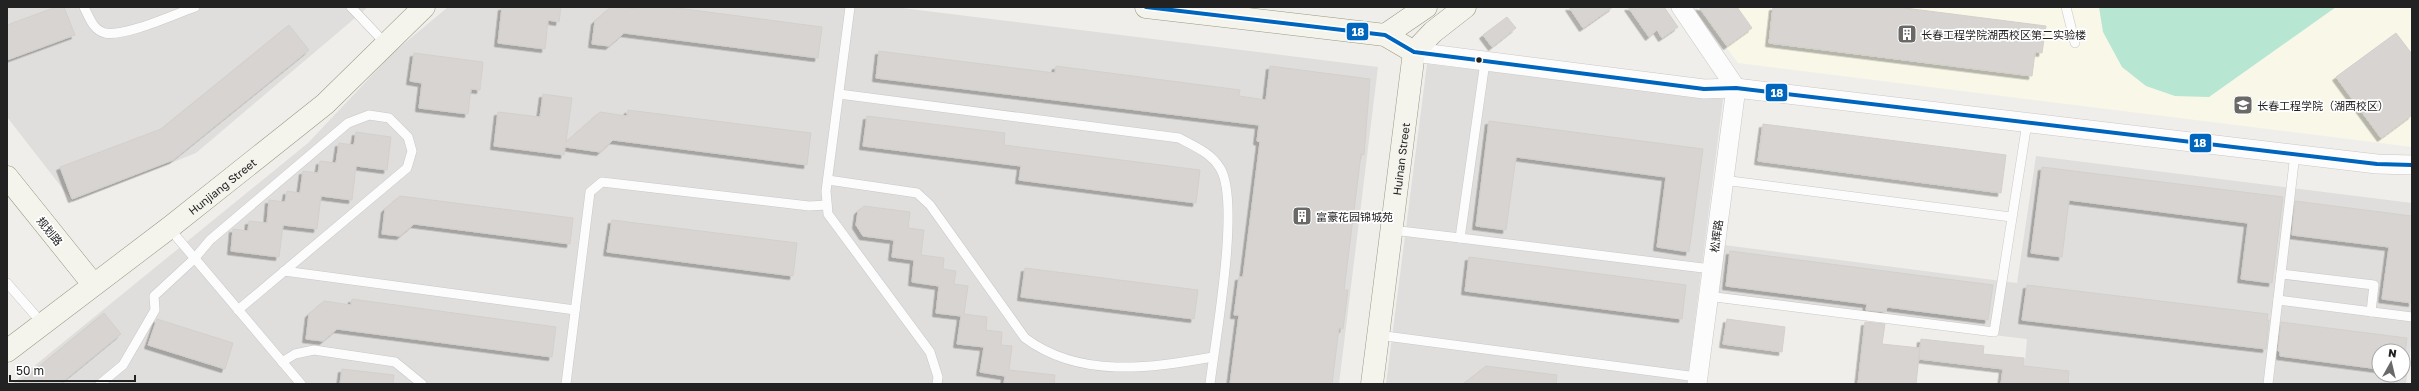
<svg xmlns="http://www.w3.org/2000/svg" width="2419" height="391" viewBox="0 0 2419 391" font-family="'Golos Text','Noto Sans SC',sans-serif">
<style>
.residential{fill:#dfdedc;fill-rule:evenodd}
.education{fill:#f8f7e8}
.pitch{fill:#b7e6d2}
.building{fill:#d7d4d2;stroke:#d3d0cc;filter:url(#shadow)}
.lines{fill:none;stroke-linecap:round;stroke-linejoin:round}
.lane-casing{stroke:#c9c8c7;stroke-width:10}
.street-casing{stroke:#c9c8c7;stroke-width:20}
.secondary-casing{stroke:#999a82;stroke-width:23}
.lane{stroke:#fdfcfc;stroke-width:9}
.street{stroke:#fdfcfc;stroke-width:19}
.secondary{stroke:#f4f4ed;stroke-width:22}
.bus-1-casing{stroke:#fff;stroke-width:7}
.bus-1{stroke:#0065bd;stroke-width:4}
.bus-dot{fill:#222;stroke:#fff;stroke-width:1.5}
.labels{text-anchor:middle;dominant-baseline:central;stroke-width:3.5;stroke-linejoin:round;paint-order:stroke}
.poi-label{font-size:11px;fill:#222;stroke:#fff;text-anchor:start}
.street-label{font-size:11px;fill:#222;stroke:#fff}
.line-badge{stroke:#fff;stroke-width:1.5}
.badge-label{font-size:11px;text-anchor:middle;font-weight:bold;fill:#fff}
</style>
<defs>
<filter id="shadow"><feDropShadow dx="-3.5" dy="3.5" stdDeviation="0" flood-color="#0004"/></filter>
</defs>
<rect width="100%" height="100%" fill="#f0eeeb"/>
<!-- residential -->
<g class="residential">
<polygon points="7,7 368,7 196,153 73,202 7,117"/>
<polygon points="448,7 894,7 1378,67 1339,384 12,384 308,143 394,52"/>
<polygon points="1427,64 1723,99 1687,384 1386,384"/>
<path d="M2036 156 2412 203V338L2406 384H2023L2027 339 1715 302 1724 245 2017 283ZM2379 351H2403V375H2379Z"/>
</g>
<!-- education -->
<polygon class="education" points="1696,7 2412,7 2412,147 1738,63"/>
<!-- pitch -->
<polygon class="pitch" points="2099,7 2336,7 2209,97 2175,96 2146,86 2122,67 2103,32"/>
<!-- building -->
<g class="building">
<polygon points="56,7 64,7 75,35 7,60 7,25"/>
<polygon points="502,7 561,7 559,22 548,20 545,49 498,43"/>
<polygon points="611,7 639,9 639,7 670,7 822,27 818,58 624,33 609,46 592,44 595,21"/>
<polygon points="1569,7 1613,7 1583,28"/>
<polygon points="1628,7 1664,7 1678,27 1662,38 1657,30 1649,37"/>
<polygon points="1699,7 1737,7 1752,28 1727,46"/>
<polygon points="1773,7 1897,7 2046,26 2042,53 2035,52 2032,76 1769,43"/>
<polygon points="1507,17 1516,28 1492,47 1483,35"/>
<polygon points="289,25 309,50 173,160 72,199 60,167 161,129"/>
<polygon points="2396,33 2412,54 2412,115 2381,138 2336,77"/>
<polygon points="879,51 1055,73 1056,66 1240,90 1239,96 1266,100 1270,66 1370,79 1364,155 1361,154 1344,290 1348,290 1343,329 1339,328 1332,384 1230,384 1239,315 1234,315 1239,277 1243,277 1260,142 1257,141 1259,125 876,78"/>
<polygon points="414,53 483,62 480,90 471,89 468,114 419,108 422,83 410,81"/>
<polygon points="543,94 572,98 566,142 600,112 627,116 628,110 811,133 807,165 613,140 600,152 565,147 564,155 494,146 498,112 540,117"/>
<polygon points="867,116 1005,133 1004,145 1200,170 1196,203 1019,180 1021,166 863,146"/>
<polygon points="1489,121 1703,149 1689,252 1657,247 1666,177 1516,157 1506,230 1476,226"/>
<polygon points="1763,124 2006,155 2001,193 1758,161"/>
<polygon points="356,132 391,137 387,170 356,166 352,200 321,196 317,229 283,225 279,257 231,251 233,229 248,231 249,221 267,223 269,200 285,202 287,191 300,193 303,171 318,173 320,161 336,163 339,143 354,145"/>
<polygon points="2042,167 2283,197 2272,283 2241,279 2248,223 2069,200 2062,257 2031,253"/>
<polygon points="400,196 573,218 570,244 414,224 400,236 382,234 385,209"/>
<polygon points="2295,201 2412,216 2412,303 2382,299 2389,247 2292,235"/>
<polygon points="864,206 910,212 908,228 924,230 921,255 944,258 943,269 956,271 954,284 968,286 964,314 987,317 986,330 1002,332 1001,345 1012,346 1009,370 1055,375 1054,384 1004,384 1005,376 980,372 984,347 957,344 961,316 936,313 939,286 912,282 914,260 892,257 894,240 863,236 856,225 858,211"/>
<polygon points="612,220 797,243 793,276 607,252"/>
<polygon points="1730,251 1993,285 1988,320 1887,307 1886,312 1866,310 1867,304 1726,286"/>
<polygon points="1469,257 1686,285 1682,319 1465,291"/>
<polygon points="1025,268 1198,290 1194,319 1021,297"/>
<polygon points="2027,285 2268,314 2267,320 2269,320 2266,349 2022,320"/>
<polygon points="352,299 556,327 552,357 337,329 323,341 306,339 309,314 324,301 351,305"/>
<polygon points="104,313 121,334 60,384 18,384"/>
<polygon points="157,319 233,343 225,369 148,345"/>
<polygon points="1727,319 1785,327 1782,352 1723,344"/>
<polygon points="1865,322 1885,324 1882,344 1920,348 1916,384 1858,384"/>
<polygon points="2281,322 2407,338 2403,372 2403,351 2379,351 2379,369 2280,356 2280,351 2278,351"/>
<polygon points="1921,339 1984,346 1983,354 2024,358 2024,366 2069,371 2068,384 2001,384 2003,369 1919,359"/>
<polygon points="1486,366 1557,375 1556,384 1463,384"/>
<polygon points="342,369 394,375 393,384 340,384"/>
</g>
<g class="lines">
<!-- lane casing -->
<g class="lane-casing">
<g id="lane">
<path d="M84 7C89 17 93 30 105 33 125 37 175 14 195 7"/>
<polyline points="351,7 385,43"/>
<polyline points="850,7 826,191 828,214 930,352 938,377 937,384"/>
<polyline points="2066,7 2075,43"/>
<path d="M839 94 1179 138C1194 146 1211 153 1220 168 1241 201 1215 341 1210 384"/>
<path d="M828 180 917 193 930 205 1025 338C1080 379 1150 368 1213 357"/>
<polyline points="1723,180 2011,217"/>
<polyline points="169,228 301,384"/>
<polyline points="1392,230 1460,238 1485,62"/>
<polyline points="1460,238 1711,269"/>
<polyline points="284,271 575,310"/>
<polyline points="2281,274 2374,285 2371,312"/>
<polyline points="7,283 42,323"/>
<polyline points="1707,296 1994,332 2027,123"/>
<polyline points="2278,300 2412,317"/>
<polyline points="1378,335 1697,377"/>
<polyline points="282,362 295,354 314,350 395,362 422,384"/>
<polyline points="100,384 123,365 155,310 154,296 194,259 210,240 348,123 369,115 389,118 408,137 412,151 407,168 238,310"/>
<polyline points="566,384 590,192 602,182 809,206 827,205"/>
<polyline points="2268,384 2295,154"/>
</g>
</g>
<!-- street casing -->
<g class="street-casing">
<g id="street">
<polyline points="1681,7 1736,88 1697,384"/>
<polyline points="1414,52 1704,89 1736,88 2377,164 2412,165"/>
</g>
</g>
<!-- secondary casing -->
<g class="secondary-casing">
<g id="secondary">
<polyline points="1146,7 1385,35 1414,52"/>
<polyline points="1385,35 1426,7"/>
<polyline points="1414,52 1433,32 1465,7"/>
<polyline points="7,177 93,284"/>
<path id="s1" d="M7 351 169 228 325 104 424 7"/>
<path id="s2" d="M1372 384 1414 52"/>
</g>
</g>
<!-- lane -->
<use href="#lane" class="lane"/>
<!-- street -->
<use href="#street" class="street"/>
<!-- secondary -->
<use href="#secondary" class="secondary"/>
<!-- bus-1 casing -->
<g class="bus-1-casing">
<polyline id="bus-1" points="1146,7 1385,35 1414,52 1704,89 1736,88 2377,164 2412,165"/>
</g>
<!-- bus-1 -->
<use href="#bus-1" class="bus-1"/>
</g>
<!-- icons -->
<defs>
<g id="building-square" transform="scale(1)"><rect x="-9" y="-9" width="18" height="18" rx="4" fill="#6a6968" stroke="#fff"/><path d="M-4-6H4V6H1V3H-1V6H-4ZM-2.5-4.3h1.7v1.8h-1.7ZM.8-4.3h1.7v1.8H.8ZM-2.5-1h1.7V.8h-1.7ZM.8-1h1.7V.8H.8Z" fill="#fff"/></g>
<g id="university-square" transform="scale(1)"><rect x="-9" y="-9" width="18" height="18" rx="4" fill="#6a6968" stroke="#fff"/><path d="M0-5L7-2L0 1L-7-2ZM-4 1L0 2.5L4 1V4Q0 6-4 4Z" fill="#fff"/></g>
</defs>
<g fill-rule="evenodd">
<use href="#building-square" x="1907" y="34"/>
<use href="#university-square" x="2243" y="105"/>
<use href="#building-square" x="1302" y="216"/>
</g>
<!-- markers -->
<circle class="bus-dot" cx="1479" cy="60" r="3.5"/>
<g class="labels">
<!-- poi labels -->
<g class="poi-label">
<text x="1921" y="34">长春工程学院湖西校区第二实验楼</text>
<text x="2257" y="105">长春工程学院（湖西校区）</text>
<text x="1316" y="216">富豪花园锦城苑</text>
</g>
<!-- street labels -->
<g class="street-label">
<text stroke="none"><textPath href="#s2" startOffset="227">Huinan Street</textPath></text>
<text stroke="none"><textPath href="#s1" startOffset="271">Hunjiang Street</textPath></text>
<text transform="translate(50 231) rotate(51)">规划路</text>
<text transform="translate(1716 236) rotate(-82)">松辉路</text>
</g>
</g>
<g class="line-badge">
<rect x="1346" y="22" width="23" height="19" rx="4" fill="#0065bd"/>
<rect x="1765" y="83" width="23" height="19" rx="4" fill="#0065bd"/>
<rect x="2189" y="133" width="23" height="20" rx="4" fill="#0065bd"/>
</g>
<g class="badge-label">
<text x="1358" y="36">18</text>
<text x="1777" y="97">18</text>
<text x="2200" y="147">18</text>
</g>
<!-- border -->
<rect width="2419" height="391" fill="none" stroke="#222222" stroke-width="16"/>
<!-- north arrow -->
<g transform="translate(2391 363) rotate(8)"><circle r="19" fill="#ffffff" stroke="#a7a7a7"/>
<path d="M0-3L7 15L0 10L-7 15Z" fill="#6a6968"/>
<text y="-6" font-size="11" font-weight="bold" text-anchor="middle" fill="#222222">N</text>
</g>
<!-- scale -->
<path d="M10 375v6h125v-6" fill="none" stroke="#222222" stroke-width="2"/>
<text x="16" y="375" font-size="12" fill="#222222" stroke="#ffffff" stroke-width="3" paint-order="stroke">50 m</text>
</svg>
